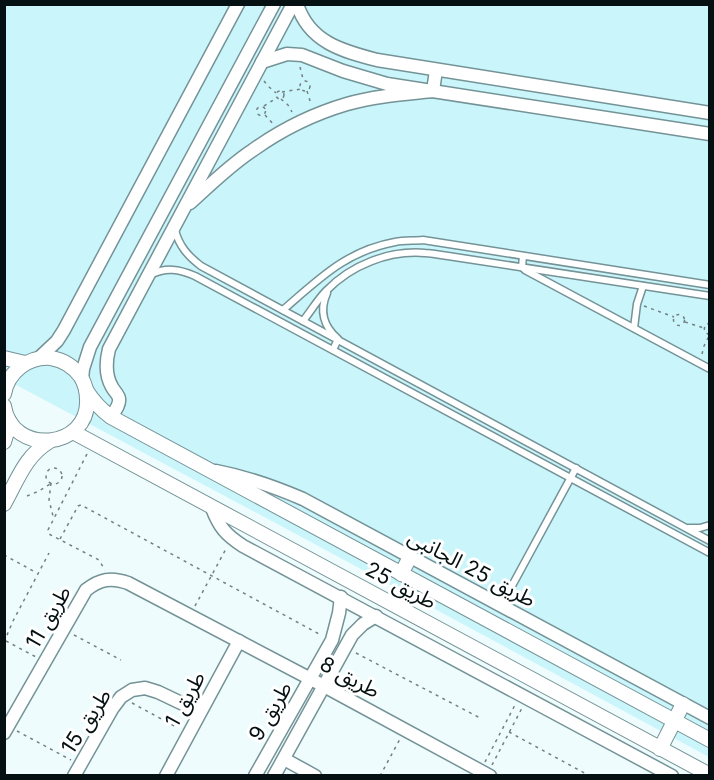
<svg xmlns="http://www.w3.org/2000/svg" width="714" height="780" viewBox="0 0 714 780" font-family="Inter,'Noto Sans Arabic',sans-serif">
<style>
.built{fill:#caf5fb}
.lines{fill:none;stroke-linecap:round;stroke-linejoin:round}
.service-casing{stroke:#749397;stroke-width:9}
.minor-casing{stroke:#749397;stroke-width:15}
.tertiary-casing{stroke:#749397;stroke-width:16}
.path{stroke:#737f81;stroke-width:1.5;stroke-dasharray:3 4.5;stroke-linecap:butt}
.service{stroke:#fff;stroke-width:6}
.minor{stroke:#fff;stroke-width:12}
.tertiary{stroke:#fff;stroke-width:14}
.labels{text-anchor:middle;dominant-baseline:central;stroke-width:6;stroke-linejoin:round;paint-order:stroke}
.street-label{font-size:21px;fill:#051012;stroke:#fff}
</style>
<rect width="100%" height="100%" fill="#effcfe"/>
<!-- built -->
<polygon class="built" points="4,5 709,5 709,757 283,527 5,379"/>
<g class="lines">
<!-- service casing -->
<g class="service-casing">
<g id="service">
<path d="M175 230C179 246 188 256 201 266L710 541"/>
<polyline points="523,256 522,267 525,270 710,369"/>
<path d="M150 275C166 267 179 269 195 276L710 553"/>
<path d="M327 293C319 311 324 327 338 339L333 350"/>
<path d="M283 310C319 279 346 251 395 242 404 240 414 241 423 240L710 285"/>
<path d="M303 321C311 311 318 299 326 291 351 265 389 250 425 253 432 253 440 255 448 256L710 296"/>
<polyline points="634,328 637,304 643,286"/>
<polyline points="689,528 700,528 710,525"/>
<polyline points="501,606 576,468"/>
</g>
</g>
<!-- minor casing -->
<g class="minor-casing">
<g id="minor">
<path d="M297 4C309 42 342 51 377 60L710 113"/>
<polyline points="262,62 287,54 302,55 343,71 387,84 710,134"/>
<path d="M190 203C210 185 230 165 253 150 281 130 313 114 347 104 375 96 404 94 433 91L436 70"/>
<polyline points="39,358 57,341 64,330 238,4"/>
<polyline points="82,380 83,369 90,347 274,4"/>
<path d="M111 417C114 412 120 405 119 399 119 395 114 391 112 387 105 375 106 361 109 349L293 4"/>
<path d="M216 471C247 477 275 487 303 499L710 718"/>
<path d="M212 508C219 527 226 535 243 546L672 776"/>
<path d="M4 733 86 590C100 579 111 577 128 583L324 686 490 776"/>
<polyline points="284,759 315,776"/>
<polyline points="74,776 112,709 121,697 132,690 145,688 158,692 200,712"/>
<polyline points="166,776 239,641"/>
<polyline points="255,776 332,640 339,613 341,597"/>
<polyline points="274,776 352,635 363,624 376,616"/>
</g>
</g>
<!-- tertiary casing -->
<g class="tertiary-casing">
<g id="tertiary">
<polyline points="4,358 25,363"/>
<path d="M86 390C93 401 100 409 111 417L710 740"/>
<path d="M4 394C8 372 28 356 51 358 63 360 74 367 81 377 85 384 87 391 87 399 90 449 12 457 4 406"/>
<polyline points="73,432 710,775"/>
<polyline points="4,442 10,422"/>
<path d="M4 504C18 479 25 456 50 441"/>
<polyline points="401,574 410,557"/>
<polyline points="660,749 683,704"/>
</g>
</g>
<!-- path -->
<g class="path">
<polyline points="300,67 303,79"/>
<polyline points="264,81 268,86 276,93"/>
<circle cx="305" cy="86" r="5"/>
<circle cx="280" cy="95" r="4"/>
<polyline points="307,91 311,104"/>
<polyline points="282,92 301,89"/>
<polyline points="281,99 288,105 292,112"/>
<polyline points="264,106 275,99"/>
<circle cx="261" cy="111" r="4.5"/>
<polyline points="265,115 274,125"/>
<polyline points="644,306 674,317"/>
<circle cx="679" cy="320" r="5.5"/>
<polyline points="685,322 704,328"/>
<polyline points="709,335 704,331 705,325 710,323"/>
<polyline points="702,354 704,346 709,336"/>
<polyline points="87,454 48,530 49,534 99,560 105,570"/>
<circle cx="54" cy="476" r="8"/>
<polyline points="51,483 49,500 53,516"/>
<polyline points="27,496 39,491 50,484"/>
<polyline points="60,539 77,508 78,506 81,505 321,635"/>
<polyline points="4,555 37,573"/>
<polyline points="195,606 227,547"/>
<polyline points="74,635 121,660"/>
<polyline points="6,641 36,657"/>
<polyline points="4,642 13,621 49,553"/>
<polyline points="356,653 482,719"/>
<polyline points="132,703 178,728"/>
<polyline points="17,731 71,760"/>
<polyline points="509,732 590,776"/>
<polyline points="485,762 515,705"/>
<polyline points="492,765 522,708"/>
<polyline points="380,776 400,739"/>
</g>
<!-- service -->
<use href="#service" class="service"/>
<!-- minor -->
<use href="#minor" class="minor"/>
<!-- tertiary -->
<use href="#tertiary" class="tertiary"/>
</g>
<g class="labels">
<!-- street labels -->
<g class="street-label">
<text transform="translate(472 568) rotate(28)">طريق 25 الجانبى</text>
<text transform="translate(401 585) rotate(28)">طريق 25</text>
<text transform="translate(48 617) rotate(-60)">طريق 11</text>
<text transform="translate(350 677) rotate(28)">طريق 8</text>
<text transform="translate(185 699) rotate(-61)">طريق 1</text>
<text transform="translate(270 711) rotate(-60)">طريق 9</text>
<text transform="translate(86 721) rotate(-57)">طريق 15</text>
</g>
</g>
<!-- border -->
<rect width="714" height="780" fill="none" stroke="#051012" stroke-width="12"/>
</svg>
